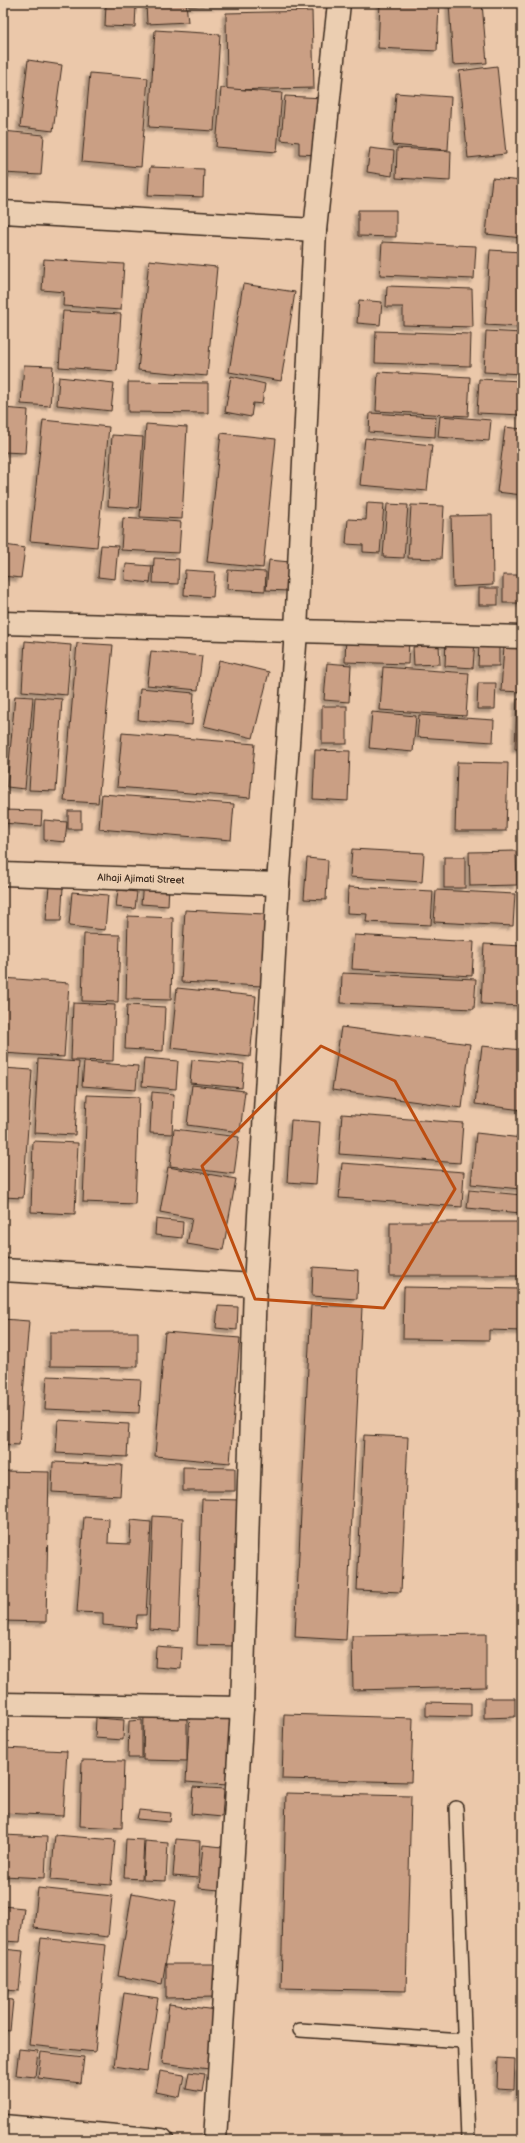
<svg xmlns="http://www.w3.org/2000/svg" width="525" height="2143" viewBox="0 0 525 2143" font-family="'Balsamiq Sans',sans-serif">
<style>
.building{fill:#ca9f84;stroke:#3b2a1e;filter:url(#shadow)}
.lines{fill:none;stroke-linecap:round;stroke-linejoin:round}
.service-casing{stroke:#3b2a1e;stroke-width:16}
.minor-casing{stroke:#3b2a1e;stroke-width:25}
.tertiary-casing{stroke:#3b2a1e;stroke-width:25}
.service{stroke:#ebceb1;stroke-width:13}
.minor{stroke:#ebceb1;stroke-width:22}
.tertiary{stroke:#ebceb1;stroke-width:22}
.marked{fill:none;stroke:#bd4d10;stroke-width:3;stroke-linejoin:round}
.labels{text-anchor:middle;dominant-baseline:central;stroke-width:3;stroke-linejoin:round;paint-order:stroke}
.street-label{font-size:10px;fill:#3b2a1e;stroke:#ebceb1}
</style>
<defs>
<filter id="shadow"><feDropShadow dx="-3.5" dy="3.5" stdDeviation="1" flood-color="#0004"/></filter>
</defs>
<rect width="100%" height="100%" fill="#ebc8aa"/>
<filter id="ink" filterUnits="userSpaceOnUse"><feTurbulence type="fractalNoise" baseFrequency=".025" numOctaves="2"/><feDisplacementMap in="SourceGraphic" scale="8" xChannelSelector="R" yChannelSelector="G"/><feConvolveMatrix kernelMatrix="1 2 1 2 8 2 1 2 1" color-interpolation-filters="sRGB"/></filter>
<g filter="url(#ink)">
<!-- building -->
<g class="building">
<polygon points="146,3 186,3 188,22 147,24"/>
<polygon points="188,3 262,3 262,4 188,6"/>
<polygon points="380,3 439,3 437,51 378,48"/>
<polygon points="449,3 482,3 487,63 453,65"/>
<polygon points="106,4 136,6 135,27 105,26"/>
<polygon points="312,11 314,88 227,90 226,13"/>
<polygon points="155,30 220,34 214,131 149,127"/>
<polygon points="28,60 62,65 53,131 20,127"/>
<polygon points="497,66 506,154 468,158 459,71"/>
<polygon points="90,73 148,78 141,167 82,162"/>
<polygon points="221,88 282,93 277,152 216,147"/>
<polygon points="396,93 451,97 448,150 392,145"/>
<polygon points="285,96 324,98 319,155 299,154 299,142 281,140"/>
<polygon points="3,131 44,135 41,175 3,173"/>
<polygon points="370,148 394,151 392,176 367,172"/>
<polygon points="397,148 451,151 450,181 396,178"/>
<polygon points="150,167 204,169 203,197 148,195"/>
<polygon points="492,178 522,181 522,238 486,234"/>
<polygon points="358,210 396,210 396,237 358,236"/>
<polygon points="382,242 476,246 474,279 380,275"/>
<polygon points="490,250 522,252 522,327 485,325"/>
<polygon points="44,259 124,264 121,310 63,306 64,292 42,290"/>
<polygon points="149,260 217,267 207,376 138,370"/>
<polygon points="243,284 295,292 281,381 229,372"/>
<polygon points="387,286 472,289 473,327 403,325 403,307 386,307"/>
<polygon points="359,300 382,302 380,325 357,323"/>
<polygon points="63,311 121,314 117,371 59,367"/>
<polygon points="376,331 471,334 470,366 375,363"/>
<polygon points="486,331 522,333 522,374 484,372"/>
<polygon points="24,365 53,366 50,406 21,404"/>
<polygon points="378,372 470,377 468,416 376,411"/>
<polygon points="231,376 265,384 262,404 253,403 251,417 225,412"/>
<polygon points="59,377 114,383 111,411 57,405"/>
<polygon points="479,379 522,381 522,415 477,413"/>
<polygon points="128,382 208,383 208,413 128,412"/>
<polygon points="3,408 28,410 25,453 3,452"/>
<polygon points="370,413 436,417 435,437 369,432"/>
<polygon points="440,416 491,420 489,441 438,437"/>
<polygon points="43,420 109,427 97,547 30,541"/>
<polygon points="146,424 187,427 182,519 140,517"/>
<polygon points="505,427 522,429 522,495 497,492"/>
<polygon points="221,433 276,439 263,568 207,562"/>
<polygon points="112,435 143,437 138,508 108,506"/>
<polygon points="365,438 432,445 427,491 360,485"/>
<polygon points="367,503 384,504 380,553 363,552 363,545 346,544 348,519 366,520"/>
<polygon points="387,504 408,505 404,558 383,557"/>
<polygon points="411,505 444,506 441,559 408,558"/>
<polygon points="492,515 493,585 453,587 451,516"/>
<polygon points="123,518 181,522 179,553 121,550"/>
<polygon points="5,545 25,548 21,578 3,576"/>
<polygon points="101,545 118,546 115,579 98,577"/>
<polygon points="154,558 179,559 178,584 153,583"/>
<polygon points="269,560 290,562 288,591 266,590"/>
<polygon points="126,564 152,566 150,583 125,580"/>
<polygon points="185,570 215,572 213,597 184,595"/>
<polygon points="228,570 266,572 265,591 227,589"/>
<rect x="503" y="575" width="19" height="28"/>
<rect x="479" y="588" width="19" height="17"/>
<polygon points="346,635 409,636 408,664 345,662"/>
<polygon points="446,638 475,640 473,668 445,666"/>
<polygon points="25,641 71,645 67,695 22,691"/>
<polygon points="77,643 113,645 98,803 64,801"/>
<polygon points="479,644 499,644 499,666 478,666"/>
<polygon points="439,645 440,664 414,665 413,647"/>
<polygon points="504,646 522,647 522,692 501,691"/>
<polygon points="151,651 202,656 198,690 147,685"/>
<polygon points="219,660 269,672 253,738 204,726"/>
<polygon points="327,663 351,665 349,702 324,700"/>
<polygon points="383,667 469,673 466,716 380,710"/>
<polygon points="478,683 496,683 495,709 477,709"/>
<polygon points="140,688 194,693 192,725 138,720"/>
<polygon points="15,696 33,697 25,789 7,787"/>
<polygon points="35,697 62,699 56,791 29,790"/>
<polygon points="517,699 522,699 522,749 515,749"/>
<rect x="322" y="706" width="25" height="38"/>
<polygon points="372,712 416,716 413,752 369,748"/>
<polygon points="419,715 494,720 493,742 417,737"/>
<polygon points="122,733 255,744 250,798 117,787"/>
<polygon points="315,750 350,751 348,801 313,799"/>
<polygon points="457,762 508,763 506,831 455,831"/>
<polygon points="102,794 234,804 231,840 99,829"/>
<polygon points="3,810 42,811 41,826 3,823"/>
<rect x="68" y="811" width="13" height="18"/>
<polygon points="44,820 67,822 65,842 44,840"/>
<polygon points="352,849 424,853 422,882 350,877"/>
<polygon points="516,851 517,885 470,886 469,852"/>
<rect x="444" y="857" width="21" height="31"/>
<polygon points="307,858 328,860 326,900 304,899"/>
<polygon points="143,883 169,885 168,906 141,904"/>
<polygon points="49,886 63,887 61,921 46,921"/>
<polygon points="348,887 433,891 431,925 366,922 367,914 347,913"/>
<polygon points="118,890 137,892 135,909 116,907"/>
<polygon points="436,890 515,894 513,926 434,922"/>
<polygon points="72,892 108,895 105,930 69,926"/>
<polygon points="185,910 265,914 262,986 181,982"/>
<polygon points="128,916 173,918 171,1000 126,999"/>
<polygon points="84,934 120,935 118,1002 82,1001"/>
<polygon points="354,935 474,942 472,976 352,969"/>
<polygon points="484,944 522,946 522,1006 481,1004"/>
<polygon points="342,973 476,979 474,1009 341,1003"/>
<polygon points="3,978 69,983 64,1057 3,1053"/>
<polygon points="177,988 256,996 250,1057 171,1048"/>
<polygon points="73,1003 115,1005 113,1061 71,1060"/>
<polygon points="127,1005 165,1007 163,1051 125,1049"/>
<polygon points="341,1027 470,1044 462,1108 332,1090"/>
<polygon points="482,1046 522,1050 522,1110 475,1104"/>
<polygon points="144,1058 178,1061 176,1089 142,1086"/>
<polygon points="38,1059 79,1062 75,1135 34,1133"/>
<polygon points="192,1060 244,1064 242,1088 190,1083"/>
<polygon points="84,1062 138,1066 136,1090 82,1086"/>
<polygon points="3,1068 32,1070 23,1198 3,1197"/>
<polygon points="192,1085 245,1091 240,1132 187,1125"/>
<polygon points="152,1092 174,1094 172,1134 150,1133"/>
<polygon points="87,1095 139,1097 135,1204 83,1202"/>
<polygon points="342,1114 463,1123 460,1163 339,1154"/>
<polygon points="291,1120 320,1122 316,1184 287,1182"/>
<polygon points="174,1129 239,1137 234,1174 170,1166"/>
<polygon points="476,1133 522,1138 520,1189 471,1184"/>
<polygon points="33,1141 78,1143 75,1214 31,1212"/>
<polygon points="342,1163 464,1172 462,1207 339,1198"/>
<polygon points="168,1167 236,1179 223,1250 187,1244 192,1218 160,1212"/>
<polygon points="469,1190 522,1195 521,1213 467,1208"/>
<polygon points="156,1219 183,1222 182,1238 155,1235"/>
<rect x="390" y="1222" width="132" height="54"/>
<polygon points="313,1267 358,1270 357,1299 312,1296"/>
<polygon points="404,1287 522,1289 522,1331 489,1330 489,1340 403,1339"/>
<polygon points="311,1305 362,1307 346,1640 295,1637"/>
<polygon points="218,1306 238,1307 237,1330 216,1328"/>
<polygon points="3,1319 29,1321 19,1445 3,1444"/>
<polygon points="50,1332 138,1332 138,1367 50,1366"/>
<polygon points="165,1332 240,1338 230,1463 155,1456"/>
<polygon points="47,1376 141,1380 139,1413 45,1409"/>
<polygon points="58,1420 129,1424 127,1457 56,1453"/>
<polygon points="364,1435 408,1437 401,1592 357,1590"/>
<polygon points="53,1462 122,1465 120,1496 52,1492"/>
<polygon points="183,1467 235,1468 235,1491 183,1491"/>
<polygon points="3,1471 49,1472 46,1622 3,1621"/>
<polygon points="202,1499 240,1500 234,1646 197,1645"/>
<polygon points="153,1516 183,1518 179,1631 149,1629"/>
<polygon points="84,1517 109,1519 108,1543 130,1544 131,1520 151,1522 146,1615 137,1615 136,1628 103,1625 103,1613 77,1612"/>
<polygon points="486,1634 486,1687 353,1690 352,1636"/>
<polygon points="156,1646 182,1648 181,1669 155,1667"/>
<polygon points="484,1698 515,1698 515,1717 484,1718"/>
<polygon points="426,1702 471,1703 471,1717 426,1716"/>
<polygon points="190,1713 231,1716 227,1785 186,1782"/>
<polygon points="284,1714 413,1718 411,1782 282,1779"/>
<polygon points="144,1715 187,1716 187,1761 143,1760"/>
<polygon points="96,1718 124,1720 123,1740 95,1738"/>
<polygon points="142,1720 142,1758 128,1758 129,1721"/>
<polygon points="3,1748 67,1751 63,1816 3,1813"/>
<polygon points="82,1760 124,1761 122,1828 80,1826"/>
<polygon points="193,1787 224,1789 222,1817 191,1814"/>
<polygon points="286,1793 411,1796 406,1991 281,1988"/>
<polygon points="139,1810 171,1813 170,1822 137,1819"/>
<polygon points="3,1835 47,1837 45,1878 3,1876"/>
<polygon points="55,1835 115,1840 111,1885 51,1880"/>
<polygon points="126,1839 144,1840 142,1879 124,1878"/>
<polygon points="176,1839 200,1841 198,1878 173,1876"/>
<polygon points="145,1841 168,1843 166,1881 143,1880"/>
<polygon points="203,1845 223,1847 219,1890 199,1888"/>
<polygon points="38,1888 112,1896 108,1937 34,1928"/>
<polygon points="132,1893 176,1901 162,1984 118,1976"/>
<polygon points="3,1906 24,1908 20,1942 3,1941"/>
<polygon points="41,1938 106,1945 95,2052 29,2045"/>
<polygon points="3,1949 23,1951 19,1991 3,1990"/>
<polygon points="166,1964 215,1964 215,1997 166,1998"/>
<polygon points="124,1993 158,1998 147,2071 114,2066"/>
<polygon points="3,1999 13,2000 10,2031 3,2030"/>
<polygon points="169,2004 216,2010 209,2069 162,2063"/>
<polygon points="19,2049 38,2051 35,2077 16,2075"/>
<polygon points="41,2052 84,2057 81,2083 38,2078"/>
<polygon points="498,2058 515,2059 514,2090 497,2089"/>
<polygon points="519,2068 522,2068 522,2097 518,2097"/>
<polygon points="160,2071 184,2075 180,2097 156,2092"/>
<polygon points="189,2072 205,2074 202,2092 186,2089"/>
</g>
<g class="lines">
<!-- service casing -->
<g class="service-casing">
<g id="service">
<polyline points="456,1808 468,2140"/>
<polyline points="300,2030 463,2041"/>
</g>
</g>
<!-- minor casing -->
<g class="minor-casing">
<g id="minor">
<polyline points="3,212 315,230"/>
<polyline points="3,623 522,637"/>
<polyline points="3,874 278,884"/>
<polyline points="3,1270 255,1285"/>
<polyline points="3,1704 242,1708"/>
<polyline points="215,2140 242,1708 255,1285 278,884 296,631 315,230 339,3"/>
</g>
</g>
<!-- tertiary casing -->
<g class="tertiary-casing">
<polyline id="tertiary" points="3,2126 162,2140"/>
</g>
<!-- service -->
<use href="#service" class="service"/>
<!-- minor -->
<use href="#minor" class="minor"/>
<!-- tertiary -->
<use href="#tertiary" class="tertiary"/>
</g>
</g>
<!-- marked area -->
<path class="marked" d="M321 1046 395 1081 455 1189 384 1308 255 1299 202 1166Z"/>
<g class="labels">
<!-- street labels -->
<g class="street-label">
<text transform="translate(141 879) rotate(2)">Alhaji Ajimati Street</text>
</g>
</g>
<!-- margin -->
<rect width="525" height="2143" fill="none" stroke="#ebceb1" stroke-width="16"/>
<rect x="8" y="8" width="509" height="2127" fill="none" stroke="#3b2a1e" stroke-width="1.5" filter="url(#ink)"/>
</svg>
